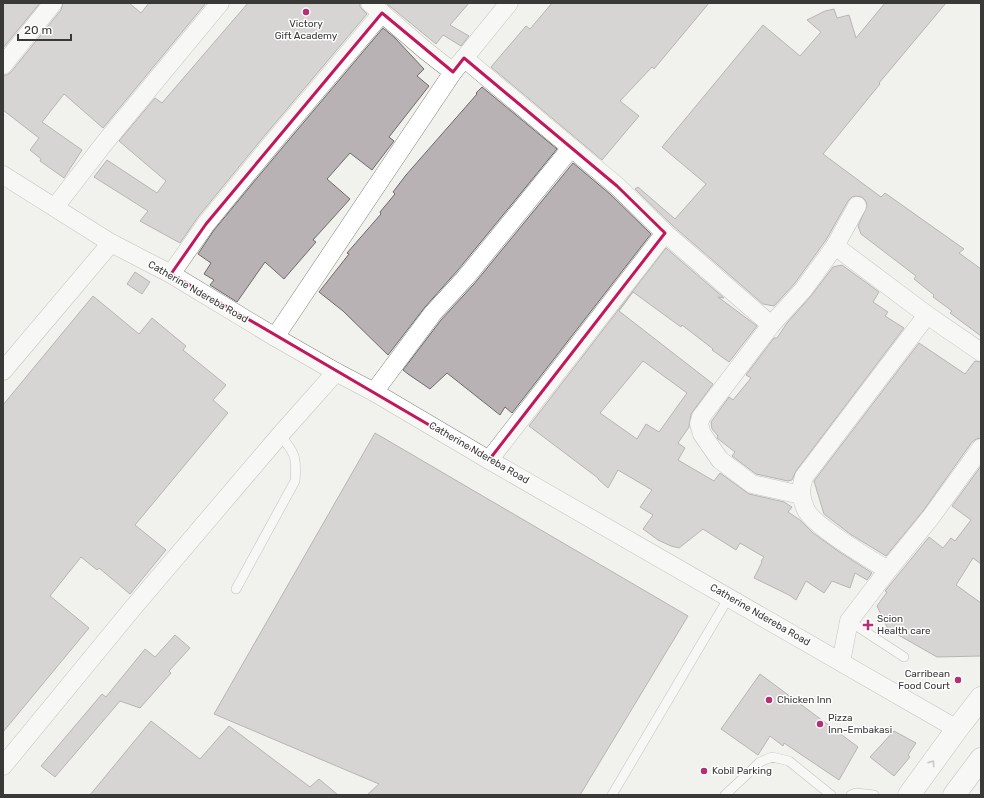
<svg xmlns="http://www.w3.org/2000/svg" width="984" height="798" viewBox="0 0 984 798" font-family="Rubik,sans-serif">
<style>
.building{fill:#b8b2b4;stroke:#6f6a6c;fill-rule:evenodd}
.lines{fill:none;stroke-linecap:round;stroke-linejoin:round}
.service-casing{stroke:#888985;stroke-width:10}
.minor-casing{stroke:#888985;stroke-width:19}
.secondary-casing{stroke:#888985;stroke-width:23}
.primary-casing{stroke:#888985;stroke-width:23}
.service{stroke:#fff;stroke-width:9}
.minor{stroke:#fff;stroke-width:18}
.secondary{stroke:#fff;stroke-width:22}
.primary{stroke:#fff;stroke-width:22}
.oneway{stroke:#9c9c9b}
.marked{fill:none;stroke:#c2185b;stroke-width:3;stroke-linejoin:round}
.poi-dot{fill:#b52f72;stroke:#fff;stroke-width:1.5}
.labels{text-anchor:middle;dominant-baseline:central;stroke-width:3;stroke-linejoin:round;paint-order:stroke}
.poi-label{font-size:10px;fill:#393937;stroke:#fff;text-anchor:start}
.street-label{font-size:10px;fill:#393937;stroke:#fff}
</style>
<rect width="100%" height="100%" fill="#f1f2ed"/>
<!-- building -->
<g class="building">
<polygon points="3,3 40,3 3,48"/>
<polygon points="63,3 129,3 141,13 149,3 206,3 103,128 64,94 42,122 82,150 64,178 40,161 41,159 30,150 39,138 3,110 3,75 7,75 11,72 61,10"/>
<polygon points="248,3 360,3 360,7 367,14 261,140 198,217 180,243 140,221 148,211 94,177 107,160 157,193 166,181 119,141 155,98 162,103"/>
<polygon points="386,3 469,3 450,25 469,36 461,46 443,35 436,44"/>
<polygon points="552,3 709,3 654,69 652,67 620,101 639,116 602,160 491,67 526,26 530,29"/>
<polygon points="885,3 946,3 879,83 880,84 823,154 881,197 885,193 964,249 959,253 981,269 981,336 950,313 952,311 933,297 934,295 914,279 916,276 861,234 858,226 867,206 866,201 862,197 856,196 852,197 848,201 826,240 795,283 774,306 763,304 672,225 635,189 638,187 675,219 706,184 662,147 763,25 800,56 821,32 807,20 825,11 834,9 837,18 849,15 856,38"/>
<polygon points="383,28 395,38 424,69 417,76 429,86 389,137 394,141 372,170 350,153 327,179 350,199 313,240 316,242 284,279 265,262 237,302 210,285 214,280 204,274 211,263 198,254 214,230 277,154"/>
<polygon points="482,87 557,149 458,270 425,307 388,355 343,311 319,292 349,254 347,253 381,214 380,212 395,194 393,192 406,175 477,94 476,93"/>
<polygon points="573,163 610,194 651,234 512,413 505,407 500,415 447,373 430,389 408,374 403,370 441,320 474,284"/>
<path d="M666 248 724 298 718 297 757 326 729 362 712 350 713 349 682 325 681 327 633 292 619 311 713 384 691 414 689 427 678 443 685 448 678 460 714 481 720 473 749 494 784 502 792 507 788 512 800 520 813 533 838 551 872 573 867 580 855 573 850 588 832 581 824 593 806 581 796 600 789 595 754 578 762 562 761 561 764 557 740 543 736 550 703 529 679 548 671 546 658 540 643 529 653 515 640 507 652 490 618 470 608 488 598 479V478L529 426ZM643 361 687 393 659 432 646 424 637 439 600 413Z"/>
<polygon points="842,265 879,292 873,302 888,312 885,316 904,328 796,471 792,480 788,481 756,474 732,456 735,452 717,438 718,436 712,429 711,422 729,397 733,400 751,378 746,375 774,338 777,338 787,323 811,296 833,267"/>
<polygon points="135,272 150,282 142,294 127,284"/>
<polygon points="93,296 139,334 152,318 186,346 183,350 226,385 213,400 228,413 135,525 166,550 130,594 99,568 97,570 81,557 50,596 89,628 3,732 3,405"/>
<polygon points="919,343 965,374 975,361 981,362 981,438 976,439 972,442 923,511 886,556 850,534 824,514 814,481"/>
<polygon points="375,433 688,616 580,795 367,795 379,784 214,714"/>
<polygon points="981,466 981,564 973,558 956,585 981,603 981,656 937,657 888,629 877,606 887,592 885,591 929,537 943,548 951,538 955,541 971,520 952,506"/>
<polygon points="175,635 190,648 169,671 171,673 140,708 120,701 55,777 41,766 102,694 106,697 145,649 155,657"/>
<polygon points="760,674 858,747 839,780 784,743 783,746 770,736 758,755 721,729"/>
<polygon points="151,721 200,759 229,726 310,787 319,779 338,795 90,795"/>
<polygon points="894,731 916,743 908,755 910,757 894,776 870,757"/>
</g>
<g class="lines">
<!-- service casing -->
<g class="service-casing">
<g id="service">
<path d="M236 589 295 481C297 457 295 453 280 435"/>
<polyline points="849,621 904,657"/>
<polyline points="612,795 729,597"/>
<polyline points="725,795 760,762 772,757 789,761 831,795"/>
<polyline points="851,795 856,793 874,795"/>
</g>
</g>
<!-- minor casing -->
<g class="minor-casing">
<g id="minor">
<polyline points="370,3 426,51 453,72"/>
<polyline points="464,58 617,186 665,233 489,460"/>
<polyline points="3,65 53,3"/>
<polyline points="3,175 111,243 171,274 275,337 336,372 374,392 489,460 957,729"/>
<polyline points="55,207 106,141 220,3"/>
<polyline points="665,233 771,325 803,290 835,246 927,315 981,352"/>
<polyline points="835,246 857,206"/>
<polyline points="171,274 206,224 269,147 382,13"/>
<polyline points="771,325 701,417 699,424 702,434 720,460 752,484 801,495"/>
<polyline points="275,337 453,72 509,3"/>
<polyline points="3,371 111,243"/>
<polyline points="374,392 433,313 466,277 571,148"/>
<path d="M888 570C871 560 814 526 806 510 800 496 800 490 804 477L927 315"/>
<polyline points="841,662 849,621 888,570 931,517 981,448"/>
<polyline points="3,766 132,609 280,435 336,372"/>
</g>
</g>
<!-- secondary casing -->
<g class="secondary-casing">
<polyline id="secondary" points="909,795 957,729 981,698"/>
</g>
<!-- primary casing -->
<g class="primary-casing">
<polyline id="primary" points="954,795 981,759"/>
</g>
<!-- service -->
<use href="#service" class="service"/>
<!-- minor -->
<use href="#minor" class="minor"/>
<!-- secondary -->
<use href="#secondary" class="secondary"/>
<!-- primary -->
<use href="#primary" class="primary"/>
</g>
<!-- one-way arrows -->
<defs><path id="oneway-chevron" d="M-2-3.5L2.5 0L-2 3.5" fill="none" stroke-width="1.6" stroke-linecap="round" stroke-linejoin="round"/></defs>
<use class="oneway" href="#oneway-chevron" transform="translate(932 763) rotate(-55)"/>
<!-- marked area -->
<path d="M0 0H984V798H0ZM382 13 453 72 464 58 617 186 665 233 489 460 171 274 206 224Z" fill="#f1f2ed" fill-opacity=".55" fill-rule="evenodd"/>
<path class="marked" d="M382 13 453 72 464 58 617 186 665 233 489 460 171 274 206 224Z"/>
<!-- markers -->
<g class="poi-dot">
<circle cx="306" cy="12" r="4"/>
<path d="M866 619h4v4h4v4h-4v4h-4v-4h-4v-4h4z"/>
<circle cx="958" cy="680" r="4"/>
<circle cx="769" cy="700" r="4"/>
<circle cx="820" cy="724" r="4"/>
<circle cx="704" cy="771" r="4"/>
</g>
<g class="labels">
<!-- poi labels -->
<g class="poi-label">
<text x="306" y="24" text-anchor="middle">Victory<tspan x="306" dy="12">Gift Academy</tspan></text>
<text x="877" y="619">Scion<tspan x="877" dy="12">Health care</tspan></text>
<text x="950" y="674" text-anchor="end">Carribean<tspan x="950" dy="12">Food Court</tspan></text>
<text x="777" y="700">Chicken Inn</text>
<text x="828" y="718">Pizza<tspan x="828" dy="12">Inn-Embakasi</tspan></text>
<text x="712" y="771">Kobil Parking</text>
</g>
<!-- street labels -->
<g class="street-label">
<text transform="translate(198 292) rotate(30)">Catherine Ndereba Road</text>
<text transform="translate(479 453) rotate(30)">Catherine Ndereba Road</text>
<text transform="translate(760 615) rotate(30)">Catherine Ndereba Road</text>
</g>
</g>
<!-- border -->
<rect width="984" height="798" fill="none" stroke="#393937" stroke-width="8"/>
<!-- scale -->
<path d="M18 34v6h53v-6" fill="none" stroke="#393937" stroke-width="2"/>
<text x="24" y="34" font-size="12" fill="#393937" stroke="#ffffff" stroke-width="3" paint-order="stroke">20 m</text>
</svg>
